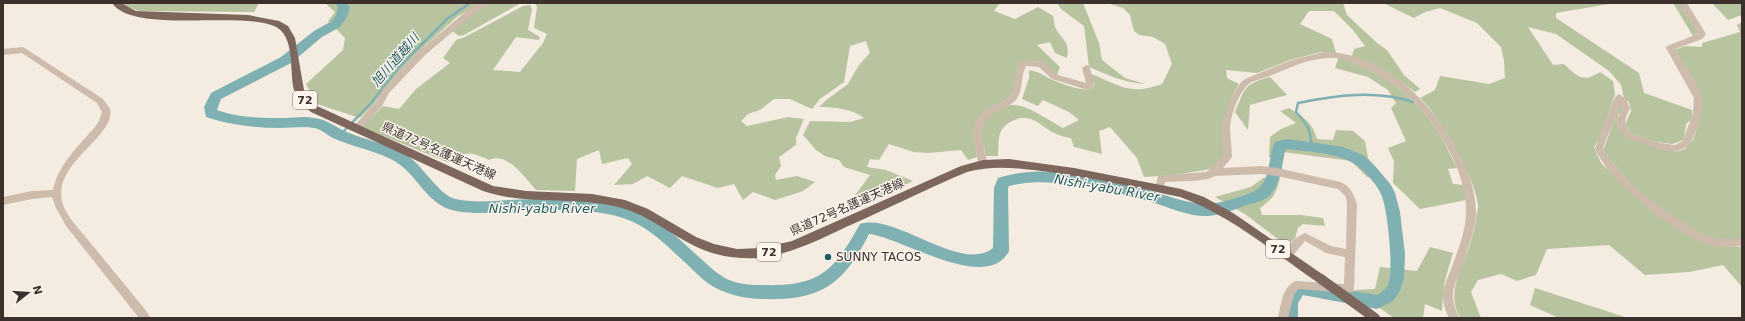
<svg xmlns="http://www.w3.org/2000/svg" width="1745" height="321" viewBox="0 0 1745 321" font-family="'DejaVu Sans','Noto Sans JP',sans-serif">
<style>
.green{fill:#b8c4a0}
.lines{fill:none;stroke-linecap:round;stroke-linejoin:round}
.stream{stroke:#7fb0b2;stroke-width:2.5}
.river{fill:#7fb0b2;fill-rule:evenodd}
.street{fill:#cdbbac;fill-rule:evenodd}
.primary{fill:#7d675c;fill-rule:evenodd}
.primary-bridge{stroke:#7d675c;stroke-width:10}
.poi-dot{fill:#1f5a5e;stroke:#fbf5ee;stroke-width:1.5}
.labels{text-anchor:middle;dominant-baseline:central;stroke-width:3;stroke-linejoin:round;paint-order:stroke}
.shield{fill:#fbf5ee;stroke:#756b66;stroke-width:1}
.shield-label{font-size:11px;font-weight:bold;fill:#3b302b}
.street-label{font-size:12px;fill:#3b302b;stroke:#fbf5ee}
.poi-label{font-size:12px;fill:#3b302b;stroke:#fbf5ee;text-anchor:start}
.water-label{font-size:13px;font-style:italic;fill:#1f5a5e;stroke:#fbf5ee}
</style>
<rect width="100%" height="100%" fill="#f4ebe1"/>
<!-- green -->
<g class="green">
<polygon points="122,3 259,3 254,12 139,11 123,5"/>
<polygon points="325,3 480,3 457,17 418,52 386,86 374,104 360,118 317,104 306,84 343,50 345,38 328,21 335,12"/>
<polygon points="489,3 521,3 464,35 459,36 452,31 473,13"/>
<path d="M535 3H1000L994 11 1015 19 1038 7 1053 16C1054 20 1054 26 1056 29 1063 41 1070 41 1067 58L1055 53 1050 42 1037 45 1060 67 1057 75 1042 62 1031 61 1020 63C1017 71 1015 89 1011 95 1006 101 999 103 993 107 970 118 974 135 977 157L968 160 961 150 928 153 914 152 889 144 879 160 870 159 867 167 886 170 913 181 852 210 850 202 870 175 844 167 839 160 825 156 816 150 803 135 810 121 850 122 864 118C853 109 834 107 819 107L825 101 848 84 859 65 870 53 866 41 850 46 844 82 820 99 812 109 790 99H774L760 110 748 114 741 121 747 126 788 117 804 119 796 138V145L779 157 781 166 775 175 776 180 797 176 815 182 803 191 775 200 753 192 743 200 734 184 718 188 682 176 670 188 647 176 633 184 614 185 632 164 628 158 602 164 599 150 577 159 575 191 536 190C525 178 507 151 489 160 471 152 466 150 449 163L362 127 383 106 399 109 416 89 450 63 443 58 456 40 465 37 523 6 530 5 532 9 528 30 540 37 539 40 516 37 493 70 520 72 543 43 547 34 534 28 537 7Z"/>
<path d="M1057 3H1083L1099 43 1102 60 1125 78 1145 84C1125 83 1108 75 1089 67L1084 26 1061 9Z"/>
<path d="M1107 3H1343L1347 15 1377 43 1387 50 1404 75 1420 89 1415 92 1384 70 1352 56 1354 49 1365 46 1353 30 1334 11H1309L1300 24 1332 39 1336 53 1321 52 1290 60 1257 73 1226 70 1227 78 1239 84C1224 110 1224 126 1224 156L1211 169 1175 175 1144 177 1137 158 1110 127 1099 131 1102 154 1074 147 1071 138C1066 137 1060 136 1056 134 1040 127 1032 111 1012 121 996 129 999 141 998 156H986C985 150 982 143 981 137 981 119 996 104 1015 105 1029 106 1051 122 1063 128L1079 120 1069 112 1043 100 1038 106 1022 99 1029 78V70C1041 72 1045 77 1055 81 1065 85 1081 91 1091 89L1095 84 1091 74C1120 85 1129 96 1162 84L1172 64 1165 44 1153 37 1139 35 1134 31 1130 15 1123 8Z"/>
<path d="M1383 3H1615L1556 13V18L1639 73 1644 93 1692 110V119L1686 124 1684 140 1672 144 1656 142 1631 133 1625 125 1631 111 1629 102 1624 98 1621 85 1609 71 1556 34 1528 27 1553 65 1564 64C1578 77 1583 83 1600 72L1613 81 1615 94 1602 134 1594 147 1601 163 1643 203 1713 244 1729 247H1742V287L1723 265 1689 272 1645 275 1609 245 1547 249 1536 275 1517 281 1501 274 1478 280 1471 292 1481 318H1460C1444 290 1466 263 1472 237 1474 231 1475 225 1476 219 1476 214 1479 208 1478 204 1475 178 1439 115 1420 98L1435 90 1440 76 1489 84 1505 78 1504 61 1501 47 1477 23 1440 8 1425 12 1414 18Z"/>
<polygon points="1673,3 1680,3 1698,33 1693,36"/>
<polygon points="1712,3 1742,3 1742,15 1728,20"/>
<path d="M1742 22V239C1734 239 1723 241 1714 239 1675 230 1627 183 1603 151L1621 101 1624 107 1618 115 1617 125 1626 136 1676 152 1685 149 1693 140 1702 110 1674 50 1685 46 1702 47V43L1740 32 1737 25Z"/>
<path d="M1339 57C1387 75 1412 92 1440 135 1446 145 1451 157 1457 168L1448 169 1453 184 1464 185 1466 200 1420 209 1393 183 1394 161 1388 148 1406 141 1391 108 1396 103 1388 90 1368 77 1335 68Z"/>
<path d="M1270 77 1287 95 1250 105 1248 130 1235 112C1245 88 1244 84 1270 77Z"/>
<path d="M1289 108C1304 118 1312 121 1317 139L1333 140 1336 130 1353 131 1365 141 1368 158 1382 176 1367 177 1351 161 1283 152 1279 162 1269 157 1270 137 1281 129 1296 123 1280 111Z"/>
<path d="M1263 178H1280C1276 194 1273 199 1260 208L1262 215H1301L1323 218 1325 226 1303 224 1298 228 1295 238 1287 246 1245 214 1215 197 1251 187Z"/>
<polygon points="1430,247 1453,253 1444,284 1442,311 1425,304 1423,318 1394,318 1354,290 1375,289 1380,267 1417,271"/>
<polygon points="1535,288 1628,318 1559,318 1530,305"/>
</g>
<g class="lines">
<!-- stream -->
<g class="stream">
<polyline points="340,135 372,102 399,67 447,19 470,3"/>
<path d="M1311 148C1312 131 1307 124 1296 112L1298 103C1337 95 1375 90 1413 102"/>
</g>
<!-- river -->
<path class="river" d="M335 3H347L350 7 348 15 340 27 322 37 291 63 221 99 217 110C238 118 263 118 285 118 295 118 304 116 314 118 326 119 334 126 344 131 363 139 383 143 402 152 422 162 437 195 456 199 473 203 492 201 510 200 553 198 599 195 639 212 663 222 681 241 700 258 709 266 718 275 729 280 738 284 750 285 761 285 818 287 833 273 860 224 895 212 961 274 993 248L994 188 998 178C1043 163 1103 177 1148 190 1166 195 1185 203 1204 204 1215 205 1251 195 1259 188 1271 177 1268 156 1275 142L1287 139 1324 144 1343 147 1363 155 1375 166 1391 185 1395 193 1400 212 1405 254 1404 278 1400 291 1393 301 1377 309 1303 295 1298 303V318H1282V307L1288 290 1293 285 1302 282 1377 295C1381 293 1386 289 1388 285 1394 270 1388 209 1381 194 1376 183 1363 169 1353 163 1334 152 1308 152 1287 149L1285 151C1282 166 1281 182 1271 194 1265 201 1255 203 1246 205 1234 210 1221 215 1208 216 1190 217 1170 208 1152 202 1113 191 1049 175 1009 186L1008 188 1009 251C987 294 901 237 869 234 842 287 820 301 759 299 744 298 729 295 716 288 706 283 698 275 690 267 671 250 654 231 631 221 596 206 545 210 508 212 491 213 473 214 456 211 433 207 423 187 408 172 400 163 390 158 379 154 364 148 348 145 333 138 327 135 321 129 314 128 303 126 291 128 280 128 255 128 230 125 206 117L204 107 211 93 281 57 314 31 332 21 336 15 338 7Z"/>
<!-- street -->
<g class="street">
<polygon points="479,3 489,3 475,13 425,55 389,93 382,106 359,131 353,131 352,129 353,127 376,102 383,89 419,51 469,9"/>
<path d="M1679 3H1687L1706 34 1702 39 1675 49C1682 61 1702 88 1703 101 1704 115 1695 130 1691 143L1690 145 1676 152 1658 149 1625 137 1617 126 1618 117 1622 108 1620 105 1603 148C1615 176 1682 227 1711 237 1721 240 1732 239 1742 238V246C1732 247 1721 248 1711 245 1676 235 1608 182 1595 148L1615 97 1619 94 1626 99 1630 108 1626 117 1625 125 1631 133 1659 143 1675 145 1683 141 1693 113 1694 98 1666 48 1667 46 1698 34Z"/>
<path d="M23 47 103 99 110 109C116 137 53 162 62 201 65 214 75 224 83 234 99 253 114 272 130 291 136 300 146 308 150 318H139L66 226 56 208 52 197 32 199 3 205V197L32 191 53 190C59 163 78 147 95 127L99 121 102 112 97 103 22 53 3 55V49Z"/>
<path d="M1324 52C1384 52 1435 105 1460 155 1469 173 1476 193 1476 213 1475 233 1466 253 1460 272 1457 279 1453 287 1453 295 1453 303 1456 311 1459 318H1449C1445 311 1443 303 1443 295 1443 287 1447 279 1450 272 1457 253 1465 234 1466 214 1468 170 1433 116 1400 89 1389 81 1377 74 1364 68 1354 63 1344 58 1333 58 1307 57 1285 71 1261 79 1257 80 1253 81 1250 83 1239 91 1231 114 1230 127 1230 137 1232 147 1232 157L1223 168 1261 166 1277 168 1340 182C1351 186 1354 195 1357 205L1354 289 1353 292 1349 293 1298 289 1294 295 1288 318H1278C1281 306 1282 286 1296 281L1344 284 1345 257 1326 253 1305 241 1290 259 1287 260 1284 259 1282 256 1294 239 1305 233 1331 246 1346 249 1347 205 1346 197 1338 189 1277 176 1261 174 1215 176 1208 179 1194 181 1165 182 1163 191H1157L1155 188 1158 176 1206 172 1211 169 1223 156 1222 122 1229 102 1241 82 1247 78 1292 60Z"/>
<path d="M1024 60 1044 62 1058 75 1086 83 1082 68 1086 65 1089 66 1095 83 1091 89 1088 90 1052 79 1039 67 1026 66C1020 77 1024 91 1015 101 1010 106 1002 108 996 112 975 123 983 145 988 164L986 166H980C978 162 977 157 976 152 972 135 971 118 988 108 995 104 1005 102 1010 96 1016 87 1013 72 1021 61Z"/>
</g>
<!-- primary -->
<path class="primary" d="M112 3H121L136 11 248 15 279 21 288 26 295 38 304 90 311 102 317 106 493 186 526 191 592 194 625 200 648 209 696 237 714 244 737 249 761 248 792 241 961 166 983 160 1009 159 1074 168 1181 189 1204 197 1233 213 1325 276 1327 279 1325 282 1321 284 1317 282C1273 252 1230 215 1180 197 1139 188 1097 179 1056 173 1025 169 997 164 967 172 926 189 887 209 846 227 819 240 790 254 761 258 746 259 730 258 716 254 679 244 653 215 618 207 574 196 527 206 483 191L311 112C304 106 297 98 294 90 289 72 296 35 274 26 238 11 133 34 112 3Z"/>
<!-- primary-bridge -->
<polyline class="primary-bridge" points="1321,279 1375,318"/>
</g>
<!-- markers -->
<circle class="poi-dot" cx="828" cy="257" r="4"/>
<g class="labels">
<!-- shield labels -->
<g class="shield">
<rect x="293" y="91" width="24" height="18" rx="3"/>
<rect x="1266" y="240" width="24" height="18" rx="3"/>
<rect x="757" y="243" width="24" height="18" rx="3"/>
</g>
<g class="shield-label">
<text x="305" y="100">72</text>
<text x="1278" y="249">72</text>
<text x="769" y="252">72</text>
</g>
<!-- street labels -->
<g class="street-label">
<text transform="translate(439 151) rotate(24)">県道72号名護運天港線</text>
<text transform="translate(847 207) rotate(-24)">県道72号名護運天港線</text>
</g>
<!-- poi labels -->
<g class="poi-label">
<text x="836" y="257">SUNNY TACOS</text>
</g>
<!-- water labels -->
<g class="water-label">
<text transform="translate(395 60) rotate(-49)">旭川道越川</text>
<text transform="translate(1107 188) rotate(10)">Nishi-yabu River</text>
<text x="542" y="208">Nishi-yabu River</text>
</g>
</g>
<!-- border -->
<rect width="1745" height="321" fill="none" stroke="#3b302b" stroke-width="8"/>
<!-- north arrow -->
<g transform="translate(28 293) rotate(73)" stroke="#fbf5ee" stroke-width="3" paint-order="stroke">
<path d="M0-3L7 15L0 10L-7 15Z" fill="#3b302b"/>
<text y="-6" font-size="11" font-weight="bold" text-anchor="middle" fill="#3b302b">N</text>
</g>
</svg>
